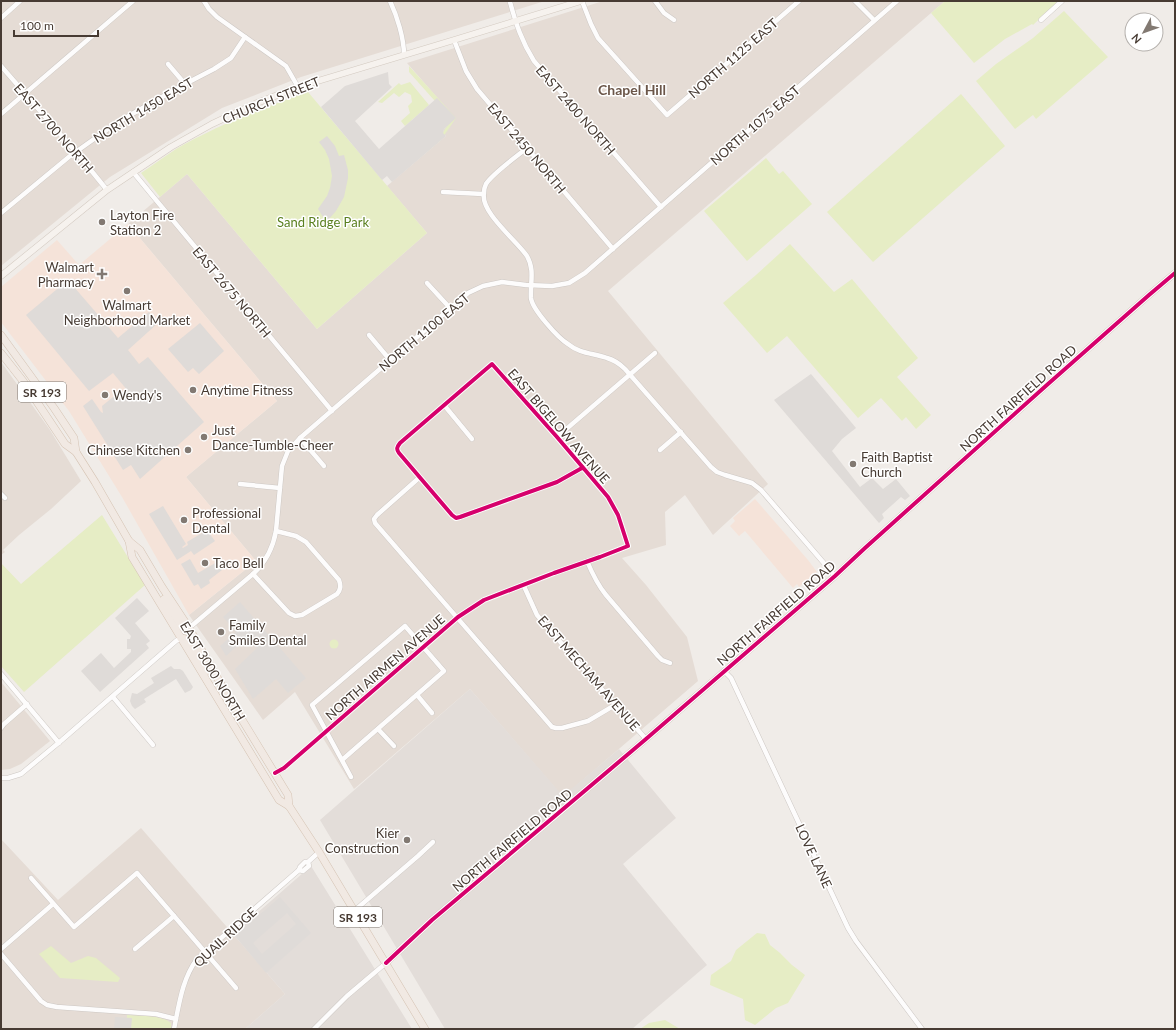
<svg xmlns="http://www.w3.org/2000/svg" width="1176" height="1030" viewBox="0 0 1176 1030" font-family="Lato,sans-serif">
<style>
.residential{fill:#e5dcd5}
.commercial{fill:#f5e3d9}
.industrial{fill:#e3ddd9}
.green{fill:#e6edc5}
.parking{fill:#dfdbd8;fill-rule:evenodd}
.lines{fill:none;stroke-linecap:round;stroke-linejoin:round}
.street-casing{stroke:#cdc8c4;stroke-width:5.5}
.secondary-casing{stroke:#d3cac1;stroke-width:7}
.primary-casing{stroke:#d5c3b3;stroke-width:8}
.street{stroke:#fdfcfc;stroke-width:4.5}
.secondary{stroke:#f6f2ee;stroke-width:6}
.primary{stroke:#f1e9e3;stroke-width:7}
.cycleway-casing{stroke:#fff;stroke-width:6}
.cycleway{stroke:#d6006c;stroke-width:4}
.poi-dot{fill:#827972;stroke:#fff;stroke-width:1.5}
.labels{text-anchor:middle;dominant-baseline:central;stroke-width:3;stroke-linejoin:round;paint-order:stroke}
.shield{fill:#fff;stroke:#7e7670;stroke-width:1}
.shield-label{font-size:12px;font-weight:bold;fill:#473b33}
.street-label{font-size:13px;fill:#473b33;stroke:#fff}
.poi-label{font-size:13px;fill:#473b33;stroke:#fff;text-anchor:start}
.park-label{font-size:13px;fill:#5a8020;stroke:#fff}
.neighbourhood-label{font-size:14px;font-weight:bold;fill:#6b5649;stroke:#fff}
</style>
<rect width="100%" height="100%" fill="#f0ece8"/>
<!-- residential -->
<g class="residential">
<polygon points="1,1 545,1 301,77 222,108 110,177 1,266"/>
<polygon points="603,1 945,1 608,291 768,484 713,535 685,495 665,512 666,545 622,558 646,585 687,637 698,681 563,797 470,689 354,789 295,692 263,720 189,615 256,561 186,477 277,401 128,224 187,174 317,329 427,233 387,186 446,136 443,133 444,129 455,118 407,63"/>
<polygon points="1,362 50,430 81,481 51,509 19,535 3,550 5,552 1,555"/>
<polygon points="1,682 50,741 21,764 10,769 1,770"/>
<polygon points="141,828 285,994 245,1029 1,1029 1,839 58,900"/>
</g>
<!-- commercial -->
<g class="commercial">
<polygon points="128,224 277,401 186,477 256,561 189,615 122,497 69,411 1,322 1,287 57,240 79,265"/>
<polygon points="755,499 808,560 817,572 799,587 797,584 793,588 745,531 739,536 730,526 735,521 733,518"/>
</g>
<!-- industrial -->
<g class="industrial">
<polygon points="470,689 563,796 619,749 676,818 623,864 707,965 632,1029 445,1029 320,820"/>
<polygon points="311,866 412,1029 245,1029 285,994 233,934"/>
</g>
<!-- green -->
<g class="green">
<polygon points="945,1 1058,1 1033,25 1032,24 1005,39 974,63 931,13"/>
<polygon points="1064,11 1108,57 1036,119 1033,115 1015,129 976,81 996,64 1033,38"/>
<polygon points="409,66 456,118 441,140 406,169 403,168 442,134 451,119 409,72"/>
<polygon points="410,82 429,105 405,126 401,121 410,113 408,106 412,102 411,95 405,92 399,97 394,93 382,103 378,102 399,83 401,85"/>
<path d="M308 92 427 233 317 329 187 174 160 197 141 173C153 165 164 157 176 149 218 125 263 108 308 92Z"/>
<polygon points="961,94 1005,146 873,262 827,212"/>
<polygon points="766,158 779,174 783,171 812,204 747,261 704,211"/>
<polygon points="790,244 834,292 852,279 918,358 897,377 931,415 916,429 906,417 902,421 881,398 858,418 787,336 767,353 723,303 756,275"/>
<polygon points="102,515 145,585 24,692 1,666 1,563 21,584"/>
<circle cx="334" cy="644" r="4.5"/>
<polygon points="757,933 765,934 770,945 780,953 792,965 805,975 788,1003 776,1008 755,1025 745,1020 743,999 710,985 711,975 731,961 736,950"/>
<polygon points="51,946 71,963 88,956 96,958 120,978 118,982 60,978 39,954"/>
<path d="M127 1015C138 1016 163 1015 171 1023V1029H126Z"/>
<polygon points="665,1020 680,1029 640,1029 649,1023"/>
</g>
<!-- parking -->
<g class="parking">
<polygon points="388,72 389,84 392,87 355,121 379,149 437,98 456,118 444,129 443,133 446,136 392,182 387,176 382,180 321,107 345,86"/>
<polygon points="327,136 335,146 339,156 344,155 348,170 348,178 344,197 336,211 328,220 325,217 323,217 318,209 327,196 330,188 332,176 329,159 325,150 319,142"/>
<polygon points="68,280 118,338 149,312 158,323 128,350 139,364 148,357 204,422 140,479 131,465 123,470 83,406 92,399 101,412 103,413 102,406 118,393 120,398 128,391 113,373 89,391 26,315"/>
<polygon points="200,323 224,351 199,374 193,368 188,372 168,349"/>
<polygon points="811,374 856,428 842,439 832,451 860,487 872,478 883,489 896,479 910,496 905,500 901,497 882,514 884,518 879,523 774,400"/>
<polygon points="163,506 186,544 182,547 183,548 188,545 187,542 202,533 206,529 215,541 194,555 191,551 177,560 149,514"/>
<polygon points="190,559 198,573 217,562 222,570 209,580 210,583 201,589 198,584 194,586 181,564"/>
<polygon points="137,598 149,611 135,623 150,641 146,644 149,648 100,692 81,671 101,653 114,668 131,652 131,649 127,649 127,639 130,639 131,636 115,618"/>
<polygon points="240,602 306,678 288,693 276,679 253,699 235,669 257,648 247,637 226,656 220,646 236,632 223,617"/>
<polygon points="171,666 174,669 180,669 183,671 193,687 191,690 185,693 176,679 144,699 146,702 135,709 132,706 130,701 132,693 137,694 154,683 151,678"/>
<path d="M280 897 311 933 266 973 235 936ZM287 913 296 924 262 954 253 943Z"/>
<polygon points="115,1017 132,1018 131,1029 114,1029"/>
</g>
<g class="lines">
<!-- street casing -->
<g class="street-casing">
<g id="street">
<polyline points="204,1 209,9 217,17 286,66 298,87"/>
<path d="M390 1C397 16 404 38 404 55"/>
<polyline points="582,1 591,24 598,38 667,115 799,1"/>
<polyline points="655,1 664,13 674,20"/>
<polyline points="855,1 874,20"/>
<path d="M510 2C516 24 522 42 534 61L661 207"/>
<polyline points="1,18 20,1"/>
<polyline points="1041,20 1062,1"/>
<polyline points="454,40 466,71 477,89 613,249"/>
<polyline points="168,64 185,84"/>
<polyline points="1,66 81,158 107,190"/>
<polyline points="1,114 133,1"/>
<path d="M527 148C517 156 492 174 486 184 485 186 484 190 484 193 480 212 516 240 527 256 535 270 530 283 531 298 532 309 558 338 568 344 580 354 594 353 607 358 614 360 620 364 625 369L711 467 717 472 725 475 752 483 761 490 835 576"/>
<polyline points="133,172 156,200 332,411"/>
<polyline points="443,192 483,194"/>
<polyline points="1,213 70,156 118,122 185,84 214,69 231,58 245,37"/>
<polyline points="427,283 450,308"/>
<polyline points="369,335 390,360"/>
<polyline points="444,405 472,439"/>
<polyline points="557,437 655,353"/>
<polyline points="300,438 324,466"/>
<polyline points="660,450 681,432"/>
<polyline points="420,477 377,515 374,519 375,523 552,727 556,728 562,728 588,721 615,705"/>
<polyline points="240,484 280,488"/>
<polyline points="1,494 5,498"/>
<path d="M587 561C592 573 597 584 606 595L658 656 662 660 670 663"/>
<path d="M253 574 289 613 295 616 302 615 337 594C341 589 341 586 339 580L306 542 296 536 276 531"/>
<polyline points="523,584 537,615 575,659 646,739"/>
<path d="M189 628 253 574C266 562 273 548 276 531L282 466 288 451 300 438 468 293 483 286 502 282 526 285 552 286 569 283 585 273 897 1"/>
<polyline points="725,672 731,678 848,928 856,941 922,1029"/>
<polyline points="1,674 59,743"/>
<polyline points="417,695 432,713"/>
<polyline points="113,697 153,745"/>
<polyline points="1,728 4,724 27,704"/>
<polyline points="378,729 394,746"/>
<polyline points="342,760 444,671 405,626 312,705 351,777"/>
<path d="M275 773 284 768 458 617 484 600 554 573 600 557 628 546 618 515 608 497 557 437 492 364 400 443C397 447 396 449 399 453L452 515 456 518 460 517 557 482 582 468"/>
<polyline points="1,778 8,778 21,774 62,740 176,641 181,638"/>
<polyline points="308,862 309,866 303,871 299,870 300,867 305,862 308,862 319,852"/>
<polyline points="31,878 74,927 137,873 236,988"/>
<polyline points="354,911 418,856 433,842"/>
<polyline points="1,949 53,904"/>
<polyline points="135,949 174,916"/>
<polyline points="1,954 41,1001 47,1005 57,1007 156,1014 176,1019"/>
<path d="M174 1029C179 1005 182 979 197 959L299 870"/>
<polyline points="314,1029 347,996 386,963"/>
</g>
</g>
<!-- secondary casing -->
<g class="secondary-casing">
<g id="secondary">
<polyline points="1,276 107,190 171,147 212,124 257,103 298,87 454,40 581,1"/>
<polyline points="386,963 432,920 646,739 835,576 865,548 1048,384 1149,295 1175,273"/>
</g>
</g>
<!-- primary casing -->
<g class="primary-casing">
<g id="primary">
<polyline points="1,335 54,408 74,438 76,452 95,482 129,541 132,557 279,800 289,806 319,852 425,1029"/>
<polyline points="1,353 23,381 65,444 76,452"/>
<polyline points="129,541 140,550 162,587 189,628 230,700 288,795 289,806"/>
<polyline points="164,599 180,624 182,627 189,628"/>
<polyline points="181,638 186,639 190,642 208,671"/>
</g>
</g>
<!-- street -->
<use href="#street" class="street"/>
<!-- secondary -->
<use href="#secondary" class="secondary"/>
<!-- primary -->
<use href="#primary" class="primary"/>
<!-- cycleway casing -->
<g class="cycleway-casing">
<g id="cycleway">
<path d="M275 773 284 768 458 617 484 600 554 573 600 557 628 546 618 515 608 497 557 437 492 364 400 443C397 447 396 449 399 453L452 515 456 518 460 517 557 482 582 468"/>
<polyline points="386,963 432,920 646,739 835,576 865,548 1048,384 1149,295 1175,273"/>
</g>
</g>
<!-- cycleway -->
<use href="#cycleway" class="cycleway"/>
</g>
<!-- markers -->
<g class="poi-dot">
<circle cx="102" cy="222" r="4"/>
<path d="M100 268h4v4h4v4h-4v4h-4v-4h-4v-4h4z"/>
<circle cx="127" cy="291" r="4"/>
<circle cx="193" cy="390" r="4"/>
<circle cx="105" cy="395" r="4"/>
<circle cx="204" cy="437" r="4"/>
<circle cx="188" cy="450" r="4"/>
<circle cx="853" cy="464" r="4"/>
<circle cx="184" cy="520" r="4"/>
<circle cx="205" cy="563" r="4"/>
<circle cx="221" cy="632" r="4"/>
<circle cx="407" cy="840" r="4"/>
</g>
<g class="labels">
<!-- shield labels -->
<g class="shield">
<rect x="18" y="382" width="48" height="20" rx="3"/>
<rect x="334" y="907" width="48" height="20" rx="3"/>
</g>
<g class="shield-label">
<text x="42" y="392">SR 193</text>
<text x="358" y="917">SR 193</text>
</g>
<!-- street labels -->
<g class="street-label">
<text transform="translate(733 58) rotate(-41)">NORTH 1125 EAST</text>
<text transform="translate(271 100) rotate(-22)">CHURCH STREET</text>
<text transform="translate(143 110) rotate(-31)">NORTH 1450 EAST</text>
<text transform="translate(576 110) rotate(49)">EAST 2400 NORTH</text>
<text transform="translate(755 125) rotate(-41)">NORTH 1075 EAST</text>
<text transform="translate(54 128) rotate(49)">EAST 2700 NORTH</text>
<text transform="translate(527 148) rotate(50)">EAST 2450 NORTH</text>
<text transform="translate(232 292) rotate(50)">EAST 2675 NORTH</text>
<text transform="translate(424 332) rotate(-40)">NORTH 1100 EAST</text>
<text transform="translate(1018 398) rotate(-42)">NORTH FAIRFIELD ROAD</text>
<text transform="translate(559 426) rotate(49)">EAST BIGELOW AVENUE</text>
<text transform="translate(776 613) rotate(-41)">NORTH FAIRFIELD ROAD</text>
<text transform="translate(385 667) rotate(-41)">NORTH AIRMEN AVENUE</text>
<text transform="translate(213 671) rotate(59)">EAST 3000 NORTH</text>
<text transform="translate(589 673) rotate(49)">EAST MECHAM AVENUE</text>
<text transform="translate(512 840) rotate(-40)">NORTH FAIRFIELD ROAD</text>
<text transform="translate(814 856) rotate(65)">LOVE LANE</text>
<text transform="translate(225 937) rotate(-43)">QUAIL RIDGE</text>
</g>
<!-- poi labels -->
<g class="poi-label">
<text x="110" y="215">Layton Fire<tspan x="110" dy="15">Station 2</tspan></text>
<text x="94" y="267" text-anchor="end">Walmart<tspan x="94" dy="15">Pharmacy</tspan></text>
<text x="127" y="305" text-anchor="middle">Walmart<tspan x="127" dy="15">Neighborhood Market</tspan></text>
<text x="201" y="390">Anytime Fitness</text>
<text x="113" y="395">Wendy's</text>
<text x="212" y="430">Just<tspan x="212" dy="15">Dance-Tumble-Cheer</tspan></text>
<text x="180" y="450" text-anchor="end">Chinese Kitchen</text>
<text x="861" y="457">Faith Baptist<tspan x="861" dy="15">Church</tspan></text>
<text x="192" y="513">Professional<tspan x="192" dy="15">Dental</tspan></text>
<text x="213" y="563">Taco Bell</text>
<text x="229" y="625">Family<tspan x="229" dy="15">Smiles Dental</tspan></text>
<text x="399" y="833" text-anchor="end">Kier<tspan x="399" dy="15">Construction</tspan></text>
</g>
<!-- park labels -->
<g class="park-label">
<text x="323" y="222">Sand Ridge Park</text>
</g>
<!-- neighbourhood labels -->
<g class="neighbourhood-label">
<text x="632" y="89">Chapel Hill</text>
</g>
</g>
<!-- border -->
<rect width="1176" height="1030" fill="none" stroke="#473b33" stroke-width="4"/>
<!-- north arrow -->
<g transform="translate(1144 32) rotate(229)"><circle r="19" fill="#ffffff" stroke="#b5b1ad"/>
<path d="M0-3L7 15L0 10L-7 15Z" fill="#827972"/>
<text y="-6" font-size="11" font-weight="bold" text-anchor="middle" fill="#473b33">N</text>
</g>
<!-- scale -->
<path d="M14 30v6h84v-6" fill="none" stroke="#473b33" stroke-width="2"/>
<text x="20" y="30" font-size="12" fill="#473b33" stroke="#ffffff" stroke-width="3" paint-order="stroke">100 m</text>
</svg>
